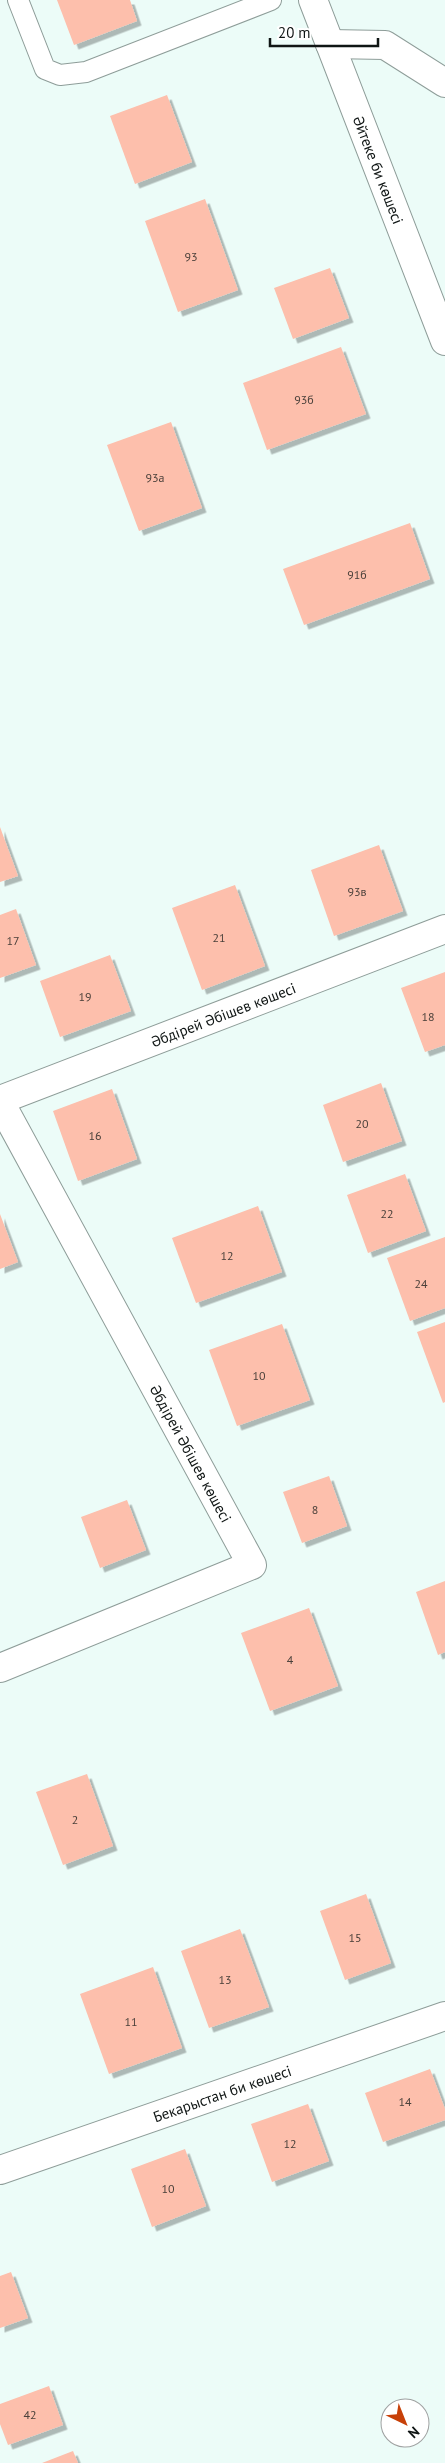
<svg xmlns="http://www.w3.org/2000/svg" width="445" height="2463" viewBox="0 0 445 2463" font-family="'PT Sans',sans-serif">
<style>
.building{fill:#fdbfac;filter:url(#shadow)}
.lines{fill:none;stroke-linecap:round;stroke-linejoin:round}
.service-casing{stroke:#8e9d99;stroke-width:22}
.minor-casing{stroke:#8e9d99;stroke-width:30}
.service{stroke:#fff;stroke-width:20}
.minor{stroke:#fff;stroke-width:28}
.labels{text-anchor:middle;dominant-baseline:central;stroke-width:4.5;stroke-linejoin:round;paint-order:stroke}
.number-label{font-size:12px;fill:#4a403a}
.street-label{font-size:15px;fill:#0f1514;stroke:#fff}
</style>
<defs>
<filter id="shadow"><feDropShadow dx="4.5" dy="4.5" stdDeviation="0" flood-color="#0004"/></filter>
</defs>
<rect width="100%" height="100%" fill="#ecfcf8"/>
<!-- building -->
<g class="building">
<polygon points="57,0 130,0 137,21 74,45"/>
<polygon points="167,95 192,162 135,184 110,116"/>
<polygon points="205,199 238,290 178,312 145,221"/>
<polygon points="330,268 349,318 293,339 274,288"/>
<polygon points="341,347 366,414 267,450 243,383"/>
<polygon points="171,422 202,508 139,531 107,445"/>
<polygon points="410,523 430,579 304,625 283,569"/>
<polygon points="0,827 18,876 0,882"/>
<polygon points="379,845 403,911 334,936 311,870"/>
<polygon points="235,885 265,966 202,990 172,908"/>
<polygon points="16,909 36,965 0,978 0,915"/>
<polygon points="110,955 131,1011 60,1037 40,981"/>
<polygon points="445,972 445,1045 425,1052 401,988"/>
<polygon points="381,1083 402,1141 343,1162 323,1105"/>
<polygon points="112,1089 137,1159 78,1181 53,1111"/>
<polygon points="405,1174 426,1231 368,1253 347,1195"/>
<polygon points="258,1206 282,1272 196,1303 172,1238"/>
<polygon points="0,1214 18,1262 0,1269"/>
<polygon points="445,1237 445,1308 410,1321 387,1258"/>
<polygon points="445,1322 445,1402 443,1403 417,1332"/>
<polygon points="282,1324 310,1400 237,1426 209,1350"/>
<polygon points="329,1476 347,1526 302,1543 283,1492"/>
<polygon points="127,1500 146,1550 100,1568 81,1517"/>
<polygon points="445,1581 445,1652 438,1655 416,1592"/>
<polygon points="309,1608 338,1686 270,1711 241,1633"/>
<polygon points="87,1774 113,1846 63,1865 36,1792"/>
<polygon points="366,1894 391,1963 345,1980 320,1911"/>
<polygon points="240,1929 269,2007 209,2028 181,1951"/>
<polygon points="153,1967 182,2048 109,2074 80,1994"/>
<polygon points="430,2069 445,2109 445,2120 383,2142 365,2093"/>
<polygon points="308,2104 329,2161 272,2182 251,2124"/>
<polygon points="185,2149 206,2206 152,2227 131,2169"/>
<polygon points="11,2272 28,2318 0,2328 0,2276"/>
<polygon points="49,2386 63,2425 8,2445 0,2424 0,2404"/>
<polygon points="73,2451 78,2463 42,2463"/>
</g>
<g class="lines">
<!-- service casing -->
<g class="service-casing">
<polyline id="service" points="18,0 45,69 60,75 86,72 271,0"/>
</g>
<!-- minor casing -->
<g class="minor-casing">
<g id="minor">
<path id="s1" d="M313 0 445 341"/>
<polyline points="330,44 385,45 445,83"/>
<path id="s2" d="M0 1100 445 929"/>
<path id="s3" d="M0 1102 252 1565 0 1668"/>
<path id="s4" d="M0 2170 445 2016"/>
</g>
</g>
<!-- service -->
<use href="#service" class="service"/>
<!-- minor -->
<use href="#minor" class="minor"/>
</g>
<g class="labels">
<!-- number labels -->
<g class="number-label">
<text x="191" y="256">93</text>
<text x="304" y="399">93б</text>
<text x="155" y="477">93а</text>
<text x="357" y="574">91б</text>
<text x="357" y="891">93в</text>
<text x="219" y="937">21</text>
<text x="13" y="940">17</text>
<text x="85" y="996">19</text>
<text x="428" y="1016">18</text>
<text x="362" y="1123">20</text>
<text x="95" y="1135">16</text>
<text x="387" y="1213">22</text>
<text x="227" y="1255">12</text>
<text x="421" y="1283">24</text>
<text x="259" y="1375">10</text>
<text x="315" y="1509">8</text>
<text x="290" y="1659">4</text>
<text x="75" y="1819">2</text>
<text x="355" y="1937">15</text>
<text x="225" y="1979">13</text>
<text x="131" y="2021">11</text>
<text x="405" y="2101">14</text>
<text x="290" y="2143">12</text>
<text x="168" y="2188">10</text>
<text x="30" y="2414">42</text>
</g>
<!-- street labels -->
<g class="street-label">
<text stroke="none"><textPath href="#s1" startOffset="182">Әйтеке би көшесі</textPath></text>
<text stroke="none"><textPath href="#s2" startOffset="239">Әбдірей Әбішев көшесі</textPath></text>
<text stroke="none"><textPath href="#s3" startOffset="400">Әбдірей Әбішев көшесі</textPath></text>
<text stroke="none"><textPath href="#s4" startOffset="235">Бекарыстан би көшесі</textPath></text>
</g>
</g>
<!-- north arrow -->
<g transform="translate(405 2423) rotate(137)"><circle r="24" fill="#ffffff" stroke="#9fa1a1"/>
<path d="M0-4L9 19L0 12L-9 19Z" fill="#c74008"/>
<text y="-8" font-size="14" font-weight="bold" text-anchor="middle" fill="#0f1514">N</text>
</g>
<!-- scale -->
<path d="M270 38v8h108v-8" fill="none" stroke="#0f1514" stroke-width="2.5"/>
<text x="278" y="38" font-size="15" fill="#0f1514" stroke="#ffffff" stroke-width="4" paint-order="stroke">20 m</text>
</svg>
